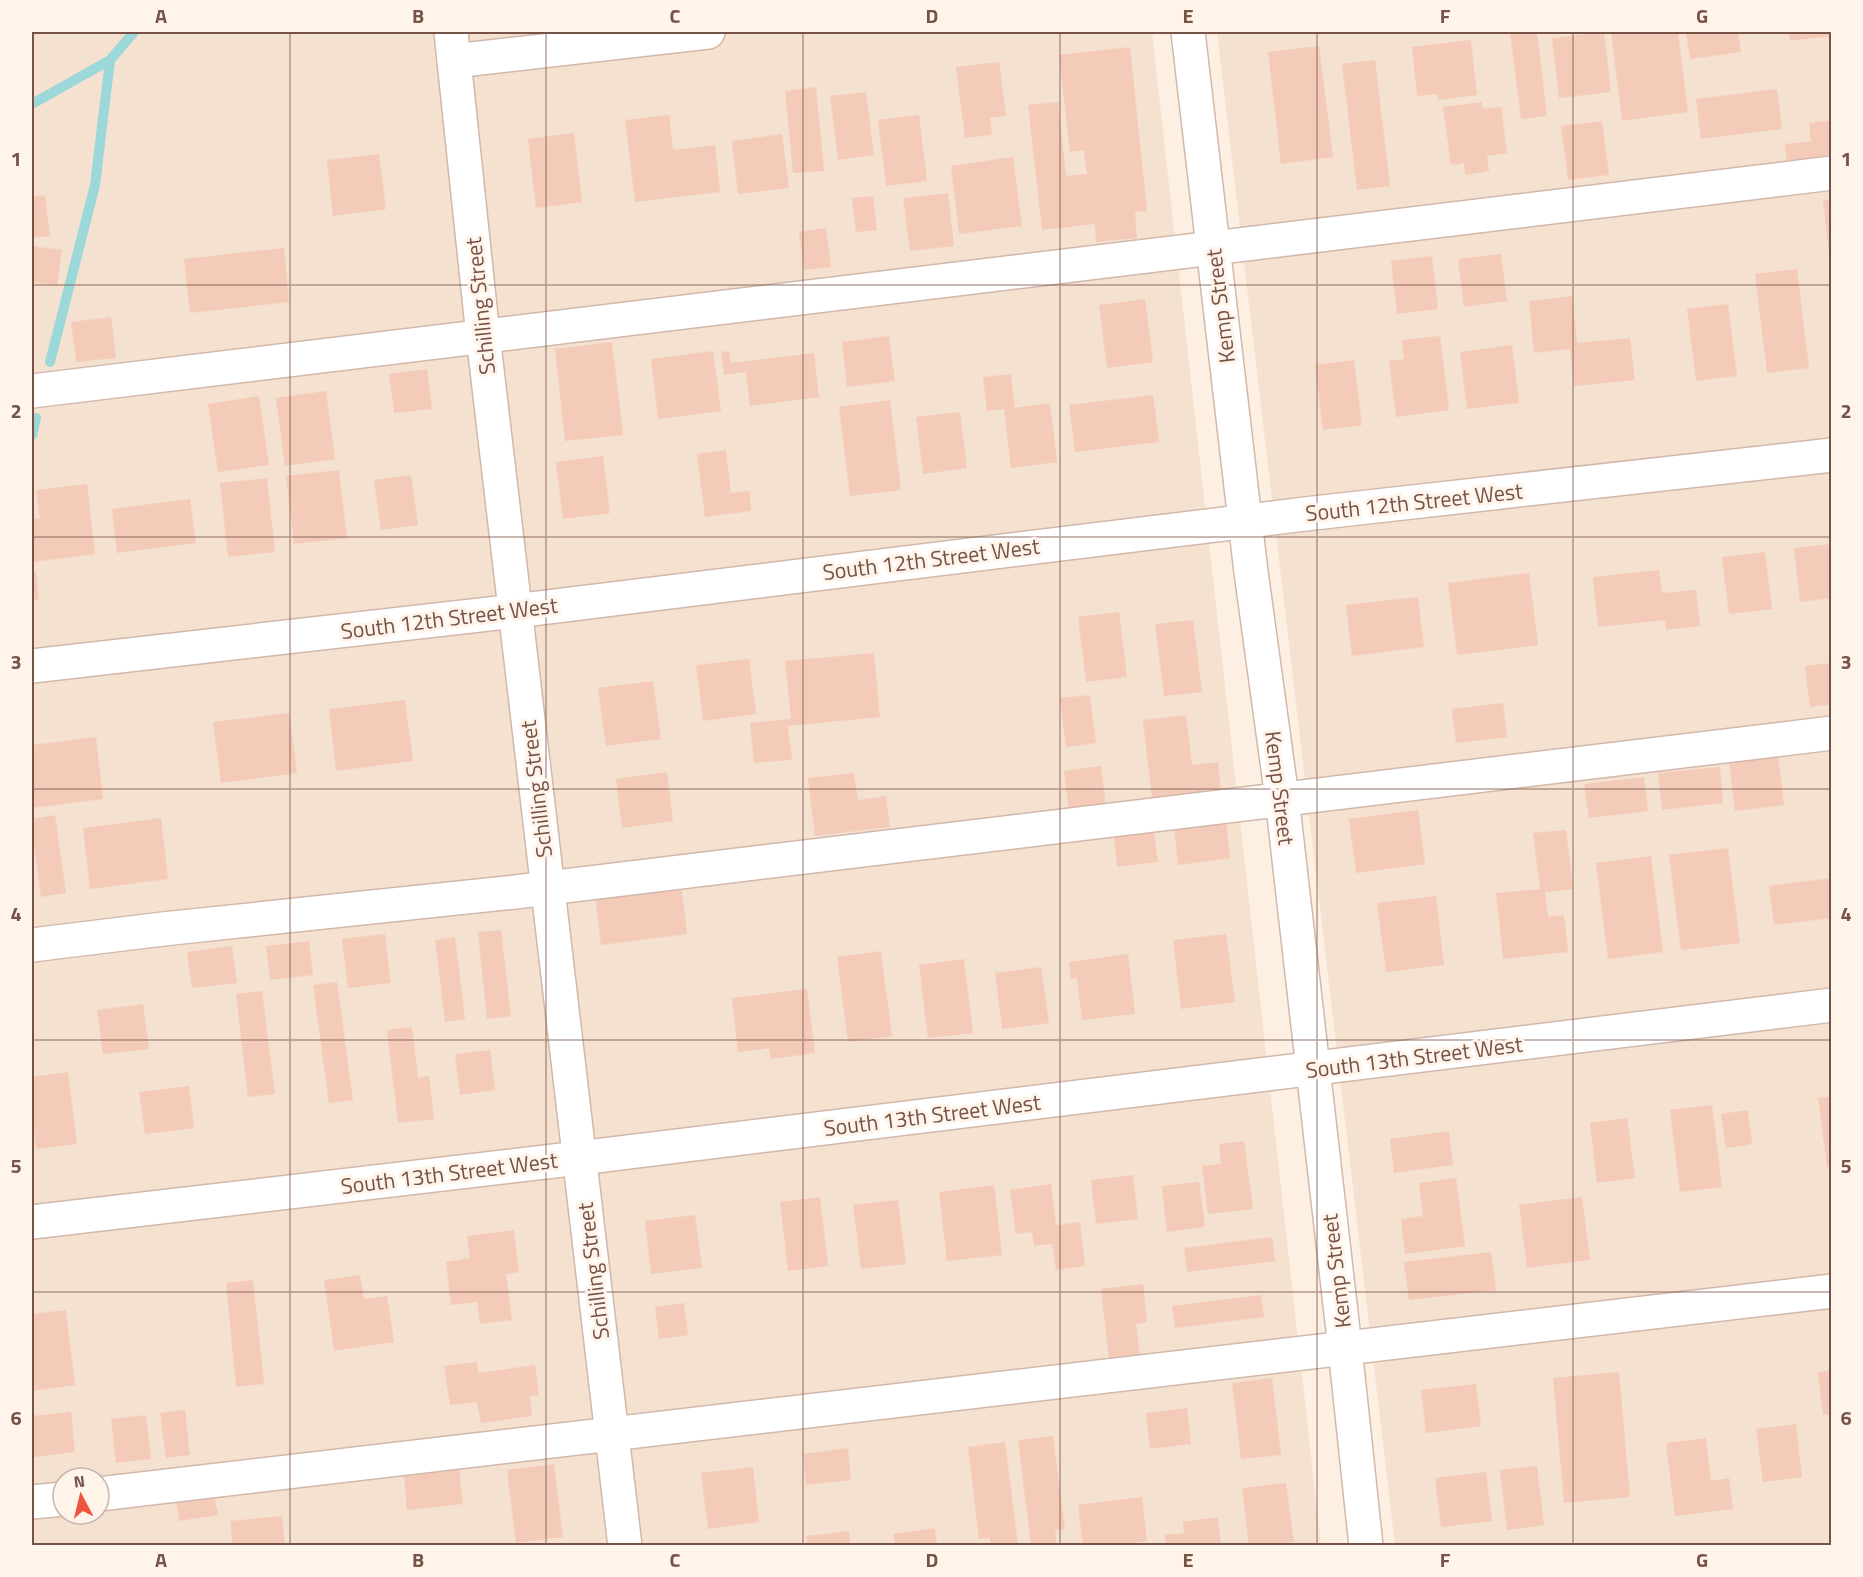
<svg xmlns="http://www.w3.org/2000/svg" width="1863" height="1577" viewBox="0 0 1863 1577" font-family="'Titillium Web',sans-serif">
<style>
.residential{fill:#f5e1d0;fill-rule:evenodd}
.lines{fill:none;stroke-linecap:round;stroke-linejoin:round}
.stream{stroke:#9cd8da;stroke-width:10}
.building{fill:#f4cab9}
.minor-casing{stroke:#d1b8ab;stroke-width:36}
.minor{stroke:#fff;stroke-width:33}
.grid{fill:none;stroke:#775347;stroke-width:1.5;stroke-opacity:0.55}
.labels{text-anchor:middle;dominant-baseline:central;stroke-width:6;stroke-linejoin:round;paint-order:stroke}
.street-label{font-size:22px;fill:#775347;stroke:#fff4ea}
.neatline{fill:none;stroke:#775347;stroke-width:2}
.grid-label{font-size:20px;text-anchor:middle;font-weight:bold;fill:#775347}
</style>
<rect width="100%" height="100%" fill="#fdf0e3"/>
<!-- residential -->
<g class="residential">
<path d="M32 32H1152L1321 1545 32 1546ZM63 1478H99V1514H63Z"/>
<polygon points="1217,32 1831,32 1831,1542 1806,1546 1395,1545"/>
</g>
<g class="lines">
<!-- stream -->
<g class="stream">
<polyline points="32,104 110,60 134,32"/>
<polyline points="50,362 95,185 110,60"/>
<polyline points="32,435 36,418"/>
</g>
</g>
<!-- building -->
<g class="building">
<polygon points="1510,32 1537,32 1547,116 1521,119"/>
<polygon points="1604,32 1611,92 1559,98 1552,38"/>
<polygon points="1611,32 1678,32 1688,112 1622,121"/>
<polygon points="1686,32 1738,32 1741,52 1690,59"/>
<polygon points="1789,32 1832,32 1832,36 1790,41"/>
<polygon points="1471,40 1477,95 1439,100 1436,94 1417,96 1412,47"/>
<polygon points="1319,46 1333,157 1281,164 1268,52"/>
<polygon points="1130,47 1147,211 1135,212 1137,238 1096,242 1095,224 1042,230 1028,105 1058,102 1066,176 1087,174 1084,150 1070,152 1059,55"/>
<polygon points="1375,60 1390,186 1357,190 1342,64"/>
<polygon points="999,62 1006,116 990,118 992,135 965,138 956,67"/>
<polygon points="816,87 824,171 793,173 785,91"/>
<polygon points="1777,89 1782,129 1701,139 1696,99"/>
<polygon points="866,92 874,155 838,160 830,96"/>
<polygon points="1482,102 1483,109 1501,107 1507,153 1487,156 1489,171 1465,175 1464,163 1451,165 1443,107"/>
<polygon points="669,115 673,150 715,145 720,192 635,202 625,120"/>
<polygon points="919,115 927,181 886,186 878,120"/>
<polygon points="1832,120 1832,158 1787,164 1785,144 1811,141 1809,123"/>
<polygon points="1602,121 1609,175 1568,180 1561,126"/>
<polygon points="574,133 582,202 536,208 528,139"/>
<polygon points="782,134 789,188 738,194 732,141"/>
<polygon points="379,154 386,209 333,216 327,160"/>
<polygon points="1013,157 1022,226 959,234 951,166"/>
<polygon points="948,193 954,246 910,251 903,198"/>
<polygon points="45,195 50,236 32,238 32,197"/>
<polygon points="873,196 877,230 856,232 852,198"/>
<polygon points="1832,199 1832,262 1830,262 1823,200"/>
<polygon points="826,228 831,267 804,270 799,232"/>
<polygon points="32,246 62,250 57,286 32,282"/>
<polygon points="284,248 289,302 190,313 184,259"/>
<polygon points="1501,254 1507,301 1464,307 1458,259"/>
<polygon points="1432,256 1438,309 1397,314 1391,261"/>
<polygon points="1797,269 1809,368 1767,373 1755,274"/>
<polygon points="1572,296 1577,343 1630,338 1635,380 1574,386 1570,349 1534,353 1529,301"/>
<polygon points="1145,299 1153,362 1107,368 1099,305"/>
<polygon points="1728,304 1737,376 1696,381 1687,309"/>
<polygon points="111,317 116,358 76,362 71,322"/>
<polygon points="889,336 895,381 847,387 842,342"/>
<polygon points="1440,336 1449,410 1396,417 1389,361 1404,359 1402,340"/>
<polygon points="612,342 623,435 565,441 555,349"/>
<polygon points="1512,345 1519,403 1467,409 1460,352"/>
<polygon points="713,351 721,411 658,419 651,359"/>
<polygon points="729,351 731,363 814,353 819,397 750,406 746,372 724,375 721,352"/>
<polygon points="1354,360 1362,425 1323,430 1315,365"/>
<polygon points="427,369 432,409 394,413 389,374"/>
<polygon points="1011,374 1015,408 1050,403 1057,462 1011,468 1004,409 987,411 983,377"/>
<polygon points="326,391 335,459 285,466 276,398"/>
<polygon points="1153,395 1159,442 1075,452 1069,405"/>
<polygon points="259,396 269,465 218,472 208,404"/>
<polygon points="890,400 901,490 850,496 839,407"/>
<polygon points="960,412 967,468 923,474 916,417"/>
<polygon points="726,450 731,493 749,491 751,511 705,517 697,454"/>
<polygon points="603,456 610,513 563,519 556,462"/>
<polygon points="339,470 347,538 294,544 286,476"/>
<polygon points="411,475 418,525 381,530 374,480"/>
<polygon points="267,478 275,552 228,557 220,483"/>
<polygon points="87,484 95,554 32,562 32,519 40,518 36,490"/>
<polygon points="190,499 196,543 117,553 112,509"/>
<polygon points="1832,544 1832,598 1800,602 1794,548"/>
<polygon points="1765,552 1772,609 1729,614 1722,557"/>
<polygon points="1659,570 1662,593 1696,590 1700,626 1666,630 1665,620 1598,627 1593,577"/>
<polygon points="32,572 36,572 39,600 32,601"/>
<polygon points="1529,573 1538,645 1457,655 1448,583"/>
<polygon points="1418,597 1424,647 1352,656 1346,605"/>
<polygon points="1119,612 1127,677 1086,682 1078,617"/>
<polygon points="1193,620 1202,692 1164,696 1155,624"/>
<polygon points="874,653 880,717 788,726 792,760 754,763 750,723 791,719 785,661"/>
<polygon points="749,659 756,714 703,721 696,665"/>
<polygon points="1832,663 1832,704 1810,707 1805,666"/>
<polygon points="653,681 661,739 606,746 598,688"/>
<polygon points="1090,695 1096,743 1066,747 1060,698"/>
<polygon points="405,700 413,761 336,771 329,709"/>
<polygon points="1503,703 1507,737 1456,743 1452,709"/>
<polygon points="289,713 297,773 221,783 213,722"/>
<polygon points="1186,715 1192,765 1218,762 1221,791 1152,799 1143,720"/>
<polygon points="96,737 103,799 32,808 32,745"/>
<polygon points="1778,756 1784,805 1735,811 1729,762"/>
<polygon points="1101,766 1106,806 1069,810 1064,771"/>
<polygon points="1720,767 1723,803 1662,810 1658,773"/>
<polygon points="667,772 673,821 622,828 616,779"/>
<polygon points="854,773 858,800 886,796 890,827 815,836 808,778"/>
<polygon points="1644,777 1648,811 1589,818 1584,784"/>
<polygon points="1418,810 1425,864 1356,873 1349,819"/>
<polygon points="55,815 66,893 41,897 32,832 32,819"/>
<polygon points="161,818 168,879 90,889 83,828"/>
<polygon points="1226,821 1230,858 1178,865 1174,827"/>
<polygon points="1566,830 1573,889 1545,892 1548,917 1564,915 1568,952 1503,959 1496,893 1540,889 1533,833"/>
<polygon points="1154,831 1158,862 1117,867 1114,836"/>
<polygon points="1728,848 1740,943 1681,950 1669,855"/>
<polygon points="1651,856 1663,952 1608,959 1596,863"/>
<polygon points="1832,878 1832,918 1774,925 1769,886"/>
<polygon points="681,883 687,934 601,945 595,894"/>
<polygon points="1436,896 1444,965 1386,972 1377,903"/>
<polygon points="501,930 511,1016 487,1019 478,932"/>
<polygon points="385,934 391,983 348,988 342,939"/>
<polygon points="1226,934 1235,1002 1181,1009 1173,940"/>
<polygon points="455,937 465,1019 445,1022 435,940"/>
<polygon points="309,941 313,975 270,980 266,946"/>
<polygon points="232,946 237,983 192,988 187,952"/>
<polygon points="881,951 892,1036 848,1042 837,957"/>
<polygon points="1128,954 1135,1014 1082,1020 1077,978 1071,979 1069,962"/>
<polygon points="964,959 973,1033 928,1038 919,965"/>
<polygon points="1041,967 1049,1023 1002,1029 995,973"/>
<polygon points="337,982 353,1100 329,1103 313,985"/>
<polygon points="807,989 815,1053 771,1059 769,1048 738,1052 732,998"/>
<polygon points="262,991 275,1094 248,1097 236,994"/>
<polygon points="143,1004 149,1049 103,1054 97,1010"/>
<polygon points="412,1027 418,1078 429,1076 434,1119 398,1123 387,1030"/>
<polygon points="490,1050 495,1090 460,1095 455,1054"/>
<polygon points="68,1072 77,1144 36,1149 32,1110 32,1077"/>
<polygon points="189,1086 194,1128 145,1134 139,1092"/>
<polygon points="1832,1096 1832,1166 1827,1167 1818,1098"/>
<polygon points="1712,1105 1722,1187 1680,1192 1670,1110"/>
<polygon points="1748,1110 1752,1144 1726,1148 1721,1114"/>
<polygon points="1627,1118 1635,1178 1597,1183 1590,1123"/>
<polygon points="1449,1131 1453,1165 1394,1173 1390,1139"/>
<polygon points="1244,1141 1253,1209 1208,1214 1202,1166 1221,1164 1219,1144"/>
<polygon points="1133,1175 1138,1219 1096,1224 1091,1180"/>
<polygon points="1456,1178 1465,1246 1405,1254 1401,1219 1423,1216 1419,1183"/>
<polygon points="1196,1182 1199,1182 1205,1227 1167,1232 1162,1186"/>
<polygon points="1051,1184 1056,1225 1080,1222 1085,1266 1056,1270 1052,1244 1034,1246 1032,1232 1016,1234 1010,1190"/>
<polygon points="994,1185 1002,1255 947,1261 939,1192"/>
<polygon points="820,1197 828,1266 788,1271 780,1202"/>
<polygon points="1582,1197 1590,1260 1527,1268 1519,1205"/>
<polygon points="898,1200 906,1264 861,1269 853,1205"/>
<polygon points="695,1215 702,1268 651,1274 645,1221"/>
<polygon points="514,1230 519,1272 506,1274 512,1320 480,1324 477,1302 451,1305 446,1262 470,1258 467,1236"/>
<polygon points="1272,1237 1275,1261 1187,1272 1184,1248"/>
<polygon points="1491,1252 1496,1290 1409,1300 1404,1262"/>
<polygon points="360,1275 364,1299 387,1296 394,1342 334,1351 324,1280"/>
<polygon points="253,1280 264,1384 236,1387 226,1283"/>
<polygon points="1143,1284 1147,1322 1136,1324 1140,1355 1109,1359 1101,1289"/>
<polygon points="1261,1295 1264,1317 1175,1328 1172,1306"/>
<polygon points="684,1303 688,1335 659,1339 655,1307"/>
<polygon points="66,1310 75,1385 32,1391 32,1314"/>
<polygon points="477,1362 478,1373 535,1365 539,1395 530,1396 532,1416 481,1423 477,1402 450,1405 444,1366"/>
<polygon points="1832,1370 1832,1414 1823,1415 1818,1372"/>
<polygon points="1619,1372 1630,1497 1564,1503 1553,1378"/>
<polygon points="1272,1378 1281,1455 1241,1459 1232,1383"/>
<polygon points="1476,1384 1481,1426 1426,1433 1421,1390"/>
<polygon points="1187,1408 1191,1444 1150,1449 1146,1413"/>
<polygon points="185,1410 190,1455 166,1458 160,1413"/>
<polygon points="71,1412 75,1452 34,1457 32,1416"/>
<polygon points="146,1415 151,1459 116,1463 111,1419"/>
<polygon points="1796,1424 1802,1477 1763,1482 1756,1429"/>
<polygon points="1053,1436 1065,1529 1055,1530 1057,1546 1031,1546 1018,1440"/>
<polygon points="1706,1438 1711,1481 1729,1478 1733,1509 1675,1516 1666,1443"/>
<polygon points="1005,1442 1018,1546 991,1546 990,1538 979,1539 968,1447"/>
<polygon points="848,1448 851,1480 806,1485 803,1454"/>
<polygon points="554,1464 563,1537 516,1543 507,1470"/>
<polygon points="1537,1466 1544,1525 1507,1530 1500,1470"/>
<polygon points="753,1467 759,1522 708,1529 701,1473"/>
<polygon points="459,1468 463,1504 407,1510 404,1474"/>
<polygon points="1486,1472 1492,1521 1441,1527 1435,1478"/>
<polygon points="1286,1483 1294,1542 1249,1546 1242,1488"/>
<polygon points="214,1495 218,1515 179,1521 176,1501"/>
<polygon points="1142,1497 1147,1541 1129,1543 1130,1546 1083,1546 1078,1505"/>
<polygon points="282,1516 285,1546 233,1546 230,1521"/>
<polygon points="1218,1517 1221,1546 1166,1546 1165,1535 1184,1533 1183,1522"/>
<polygon points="935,1528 937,1546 895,1546 893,1534"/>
<polygon points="849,1531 851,1546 808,1546 806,1536"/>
</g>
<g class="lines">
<!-- minor casing -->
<g class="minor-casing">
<g id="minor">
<polyline points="451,32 483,336 625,1546"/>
<polyline points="1188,32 1251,572 1282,798 1345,1348 1366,1546"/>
<polyline points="454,61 708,32"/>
<polyline points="32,391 1832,173"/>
<polyline points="32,666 515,611 1305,514 1832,455"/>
<polyline points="32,945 163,929 515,892 1832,733"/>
<polyline points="32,1222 579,1158 1832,1005"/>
<polyline points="99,1494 1832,1291"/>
<polyline points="32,1502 63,1499"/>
</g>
</g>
<!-- minor -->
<use href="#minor" class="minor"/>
</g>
<!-- grid -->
<path class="grid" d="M290 32V1546M546 32V1546M803 32V1546M1060 32V1546M1317 32V1546M1573 32V1546M32 285H1832M32 537H1832M32 789H1832M32 1040H1832M32 1292H1832"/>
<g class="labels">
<!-- street labels -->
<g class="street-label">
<text transform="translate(480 306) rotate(-96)">Schilling Street</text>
<text transform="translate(1220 306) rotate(-97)">Kemp Street</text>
<text transform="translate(1414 502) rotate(-6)">South 12th Street West</text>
<text transform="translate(931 559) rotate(-7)">South 12th Street West</text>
<text transform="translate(449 618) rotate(-7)">South 12th Street West</text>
<text transform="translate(1280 788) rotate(83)">Kemp Street</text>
<text transform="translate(536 789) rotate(-97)">Schilling Street</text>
<text transform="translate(1414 1057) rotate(-7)">South 13th Street West</text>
<text transform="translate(932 1115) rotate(-7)">South 13th Street West</text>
<text transform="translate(449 1173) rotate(-7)">South 13th Street West</text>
<text transform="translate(593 1271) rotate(-97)">Schilling Street</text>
<text transform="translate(1336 1271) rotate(-97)">Kemp Street</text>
</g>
</g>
<!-- border -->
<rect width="1863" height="1577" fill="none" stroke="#fff4ea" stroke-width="66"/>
<!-- north arrow -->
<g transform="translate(81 1496) rotate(353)"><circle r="28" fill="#fff4ea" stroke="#c9b4a9" stroke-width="1.5"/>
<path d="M0-4.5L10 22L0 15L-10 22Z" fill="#ee5441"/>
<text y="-9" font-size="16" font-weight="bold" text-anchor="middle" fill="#775347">N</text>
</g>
<rect x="33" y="33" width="1797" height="1511" class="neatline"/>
<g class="grid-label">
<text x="161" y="23">A</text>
<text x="418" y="23">B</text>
<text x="675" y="23">C</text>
<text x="932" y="23">D</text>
<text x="1188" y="23">E</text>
<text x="1445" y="23">F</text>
<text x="1702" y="23">G</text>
<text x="16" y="166">1</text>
<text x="1846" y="166">1</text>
<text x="16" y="418">2</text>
<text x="1846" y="418">2</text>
<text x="16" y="669">3</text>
<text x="1846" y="669">3</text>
<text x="16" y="921">4</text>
<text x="1846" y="921">4</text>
<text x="16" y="1173">5</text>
<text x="1846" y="1173">5</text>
<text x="16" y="1425">6</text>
<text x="1846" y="1425">6</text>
<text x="161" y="1567">A</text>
<text x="418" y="1567">B</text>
<text x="675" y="1567">C</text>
<text x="932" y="1567">D</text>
<text x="1188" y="1567">E</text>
<text x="1445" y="1567">F</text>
<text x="1702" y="1567">G</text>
</g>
</svg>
